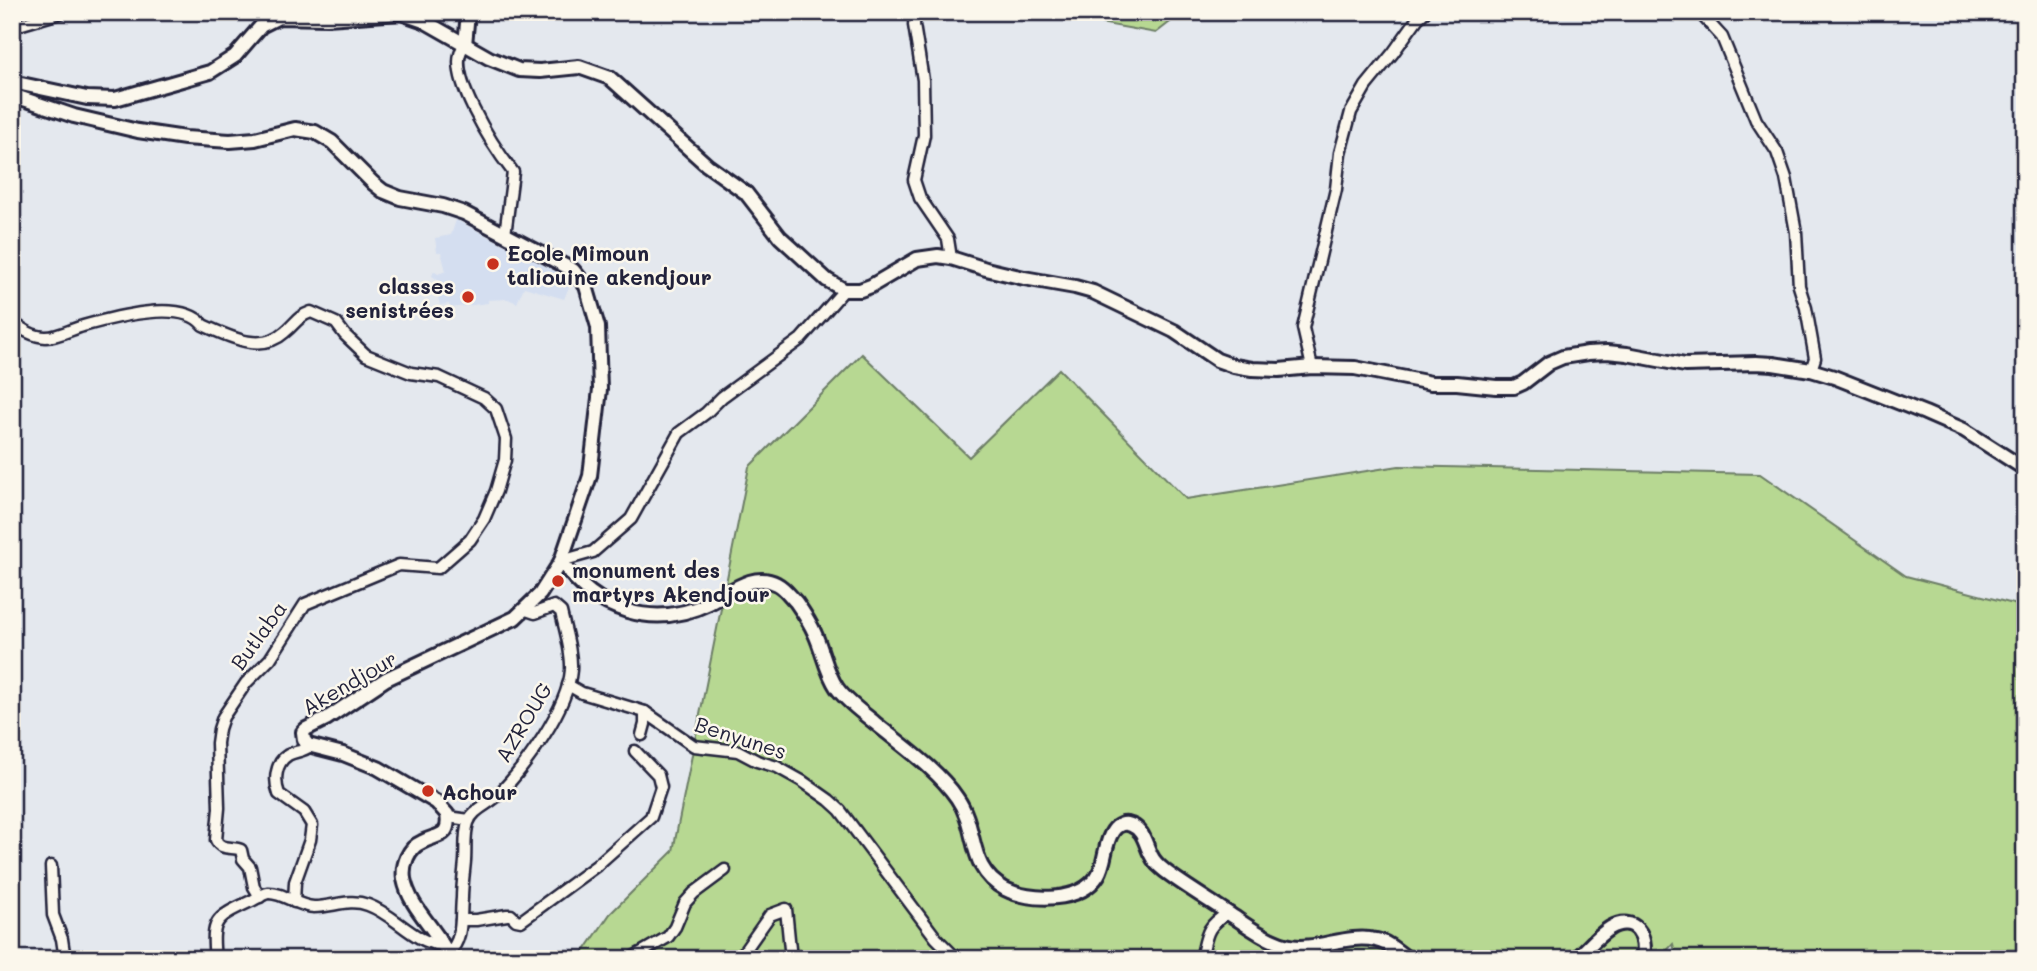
<svg xmlns="http://www.w3.org/2000/svg" width="2037" height="971" viewBox="0 0 2037 971" font-family="Mali,sans-serif">
<style>
.built{fill:#d4def0}
.green{fill:#b7d892;stroke:#6c7d66;stroke-width:2}
.lines{fill:none;stroke-linecap:round;stroke-linejoin:round}
.street-casing{stroke:#22223b;stroke-width:15}
.secondary-casing{stroke:#22223b;stroke-width:18}
.street{stroke:#fbf7ec;stroke-width:10}
.secondary{stroke:#fbf7ec;stroke-width:12}
.poi-dot{fill:#c8321e;stroke:#fbf7ec;stroke-width:2.5}
.labels{text-anchor:middle;dominant-baseline:central;stroke-width:5;stroke-linejoin:round;paint-order:stroke}
.poi-label{font-size:21px;font-weight:bold;fill:#22223b;stroke:#fbf7ec;text-anchor:start}
.street-label{font-size:21px;fill:#22223b;stroke:#fbf7ec}
</style>
<rect width="100%" height="100%" fill="#e4e8ee"/>
<filter id="ink" filterUnits="userSpaceOnUse"><feTurbulence type="fractalNoise" baseFrequency=".0143" numOctaves="2"/><feDisplacementMap in="SourceGraphic" scale="14" xChannelSelector="R" yChannelSelector="G"/><feConvolveMatrix kernelMatrix="1 2 1 2 8 2 1 2 1" color-interpolation-filters="sRGB"/></filter>
<g filter="url(#ink)">
<!-- built -->
<polygon class="built" points="456,220 572,280 564,299 524,287 517,303 508,299 488,300 488,303 450,308 449,304 440,305 438,297 442,296 439,281 432,276 434,271 438,274 446,271 441,252 437,252 435,238 451,235"/>
<!-- green -->
<g class="green">
<polygon points="1038,12 1183,12 1156,33"/>
<polygon points="862,354 969,457 1059,369 1186,499 1399,466 1760,474 1906,576 2025,607 2025,959 1677,959 1673,944 1659,959 579,959 610,914 673,851 749,467"/>
</g>
<g class="lines">
<!-- street casing -->
<g class="street-casing">
<g id="street">
<polyline points="915,12 914,25 923,80 924,135 914,180 920,198 948,239 951,258"/>
<polyline points="1699,12 1722,37 1756,120 1777,152 1786,178 1796,232 1799,286 1806,308 1815,358 1811,370"/>
<polyline points="12,27 63,12"/>
<path d="M465 45C441 69 496 150 513 172L505 235"/>
<path d="M12 322C22 329 33 337 46 337 58 337 72 329 83 326 111 318 182 298 203 325 228 336 261 354 285 332 296 323 297 317 311 312L336 323 345 335 366 355 411 373 439 377 484 398 496 409 506 439 505 460 496 491 484 519 470 540 438 568 399 565 305 604 270 659 246 683 223 717 219 729 217 743 219 808 216 840C221 851 233 846 241 850L243 859 250 867 254 887 260 897"/>
<polyline points="1312,367 1303,328 1336,189 1340,153 1351,112 1366,86 1393,53 1418,18 1425,12"/>
<polyline points="561,561 593,552 631,519 679,433 706,413 722,397 801,339 844,290"/>
<polyline points="568,685 582,693 645,712 694,746 738,751 757,761 777,767 802,781 829,800 840,810 936,938 957,959"/>
<polyline points="642,735 645,724 645,712"/>
<polyline points="448,817 469,820"/>
<polyline points="51,866 53,915 62,939 65,959"/>
<path d="M294 902 295 882 310 840 312 825 304 812 279 794C274 781 275 763 288 755 295 751 303 752 310 746"/>
<polyline points="461,920 476,920 507,915 511,915 516,920 521,921 596,866 651,817 661,787 658,775 635,751"/>
<path d="M448 954C464 938 460 919 462 898 462 886 464 873 465 861 466 848 464 835 468 823 472 809 489 805 499 794 525 767 568 708 571 670 572 651 565 630 561 612L554 606 535 613 526 610"/>
<path d="M215 959C211 920 215 918 249 902 255 900 262 894 268 893 283 892 298 907 314 907 333 907 349 898 368 905 396 915 413 943 443 945"/>
<polyline points="630,959 668,937 675,927 685,903 694,893 725,870"/>
<polyline points="739,959 770,915 786,909 791,959"/>
<path d="M1201 959C1207 935 1205 927 1228 913"/>
</g>
</g>
<!-- secondary casing -->
<g class="secondary-casing">
<g id="secondary">
<polyline points="465,45 468,12"/>
<polyline points="12,82 87,98 115,99 210,72 235,56 261,26 279,17 327,18 401,13 424,21 489,58 519,70 540,71 579,67 610,78 707,165 746,193 780,237 827,280 844,290 860,290 871,286 917,259 938,256 951,258 986,269 1024,278 1075,287 1093,292 1174,331 1217,360 1234,366 1252,369 1279,370 1312,367 1355,368 1431,383 1457,383 1496,387 1514,387 1523,383 1549,363 1563,357 1588,353 1607,352 1627,354 1685,365 1756,363 1773,364 1811,370 1834,377 1925,413 1964,430 2025,469"/>
<path d="M12 95 74 116 138 131 185 138 230 141 255 139 295 129 315 132 332 142 373 183 383 191 400 198 443 206 464 213 573 270 586 286 598 327 600 389 590 476 561 561C595 611 654 630 709 603 730 593 753 571 777 584 785 588 790 596 796 602 803 612 810 622 815 634 823 651 826 672 837 688 847 702 862 712 875 723 902 745 938 770 957 798 979 829 966 868 1005 889 1030 902 1081 903 1098 875 1106 862 1104 843 1113 831 1117 825 1124 822 1131 825 1144 830 1145 844 1151 855 1154 862 1159 866 1165 871 1185 886 1207 899 1228 913 1245 924 1264 939 1285 945 1315 953 1345 933 1376 940 1388 942 1398 952 1408 959"/>
<path d="M450 959C439 930 410 910 404 879 402 865 408 848 422 842 437 834 451 838 447 814L436 802 378 768 343 754 308 745 304 740 303 732 306 729 326 719 386 679 515 618 540 594 561 561"/>
<path d="M1576 959C1587 949 1597 936 1610 928 1636 914 1647 936 1643 959"/>
</g>
</g>
<!-- street -->
<use href="#street" class="street"/>
<!-- secondary -->
<use href="#secondary" class="secondary"/>
</g>
</g>
<!-- markers -->
<g class="poi-dot">
<circle cx="493" cy="264" r="7"/>
<circle cx="468" cy="297" r="7"/>
<circle cx="558" cy="581" r="7"/>
<circle cx="428" cy="791" r="7"/>
</g>
<g class="labels">
<!-- poi labels -->
<g class="poi-label">
<text x="507" y="252">Ecole Mimoun<tspan x="507" dy="24">taliouine akendjour</tspan></text>
<text x="454" y="285" text-anchor="end">classes<tspan x="454" dy="24">senistrées</tspan></text>
<text x="572" y="569">monument des<tspan x="572" dy="24">martyrs Akendjour</tspan></text>
<text x="442" y="791">Achour</text>
</g>
<!-- street labels -->
<g class="street-label">
<text transform="translate(258 635) rotate(-54)">Butlaba</text>
<text transform="translate(349 682) rotate(-30)">Akendjour</text>
<text transform="translate(523 722) rotate(-59)">AZROUG</text>
<text transform="translate(741 737) rotate(18)">Benyunes</text>
</g>
</g>
<!-- margin -->
<rect width="2037" height="971" fill="none" stroke="#fbf7ec" stroke-width="42"/>
<rect x="21" y="21" width="1995" height="929" fill="none" stroke="#22223b" stroke-width="2.5" filter="url(#ink)"/>
</svg>
